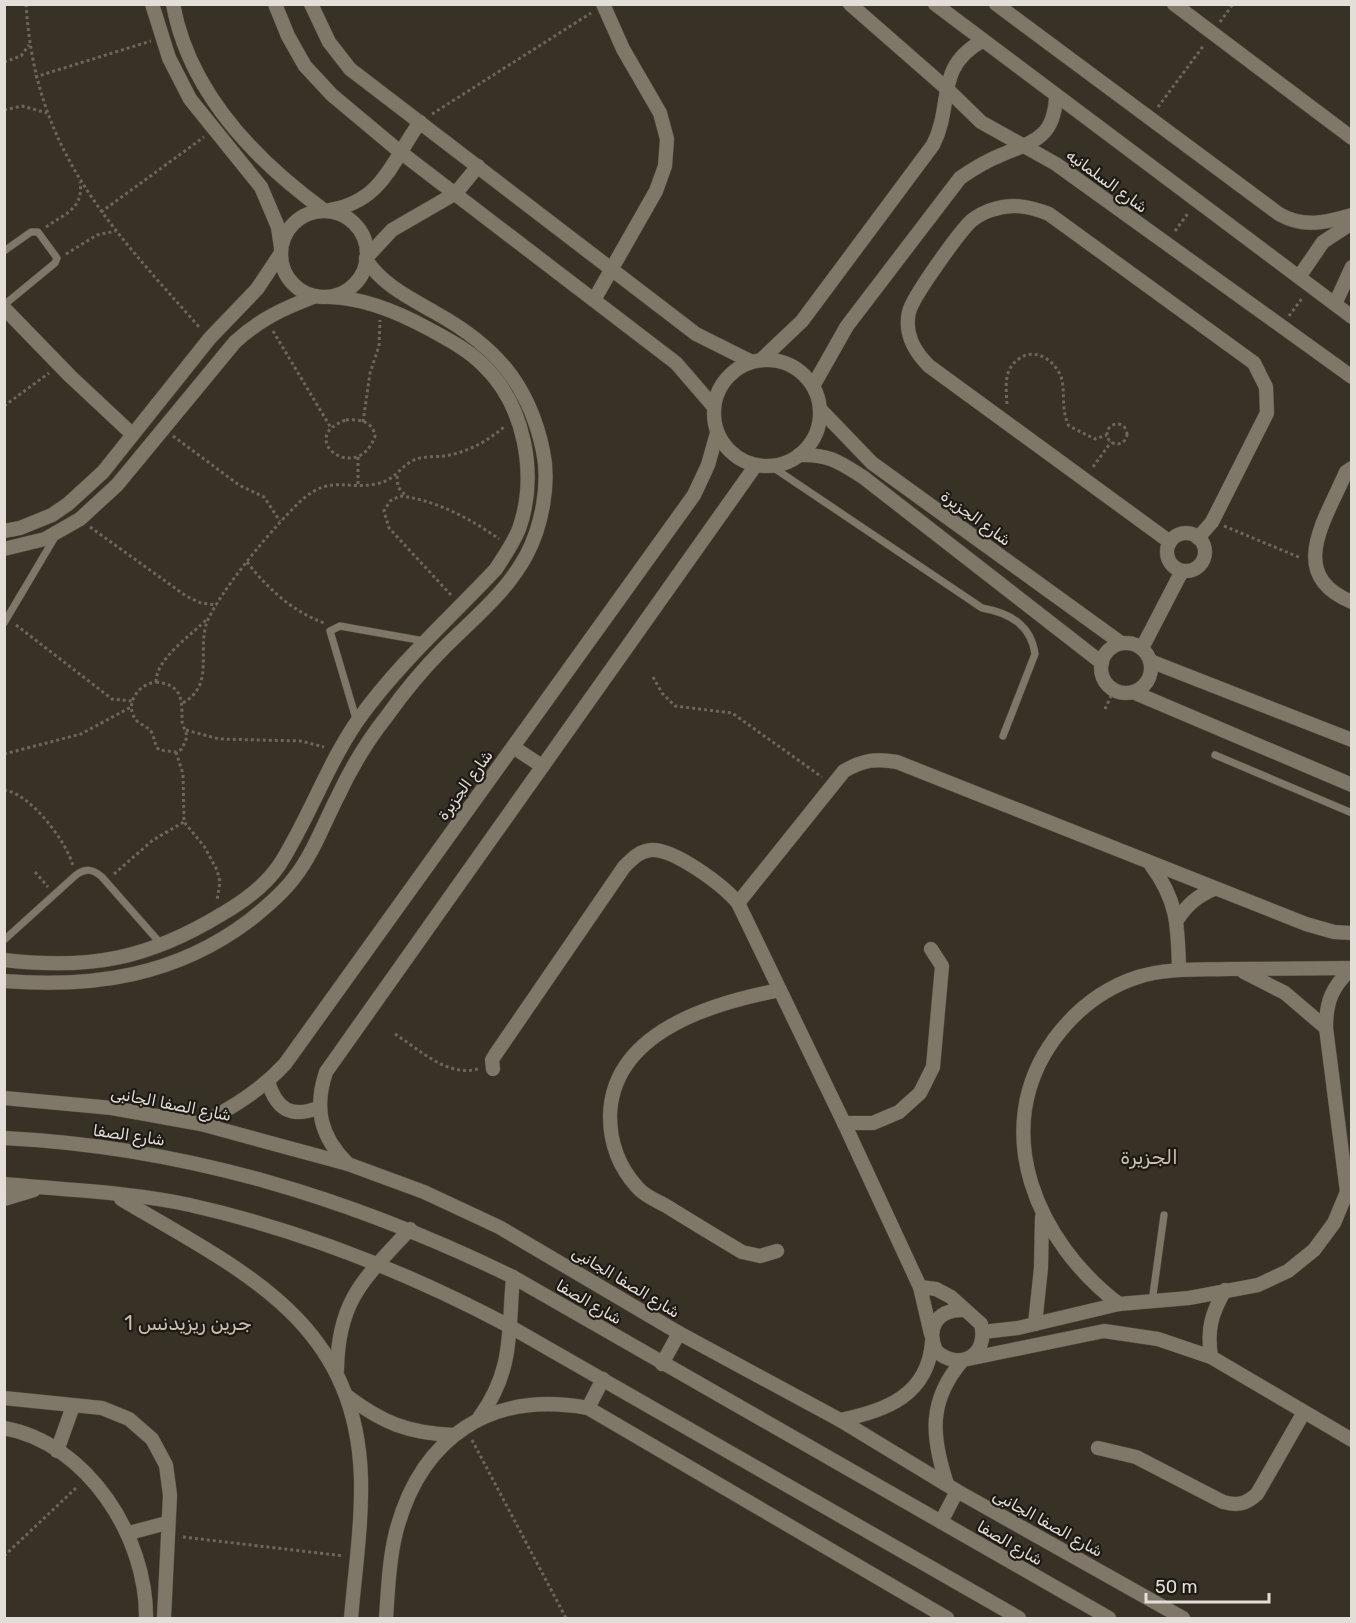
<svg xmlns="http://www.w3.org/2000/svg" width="1356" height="1623" viewBox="0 0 1356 1623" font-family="Rubik,Vazirmatn,sans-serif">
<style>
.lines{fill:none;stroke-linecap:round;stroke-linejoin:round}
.service-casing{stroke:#524c42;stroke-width:8}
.minor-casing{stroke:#524c42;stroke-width:15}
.path{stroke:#6c665b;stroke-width:3;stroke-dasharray:3 3;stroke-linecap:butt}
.service{stroke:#7f7768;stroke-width:7}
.minor{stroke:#7f7768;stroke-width:14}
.labels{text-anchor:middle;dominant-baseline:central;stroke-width:4.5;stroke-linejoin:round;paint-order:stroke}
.street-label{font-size:16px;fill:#e3ded7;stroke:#1d1914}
.quarter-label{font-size:20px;fill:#c9c0b0;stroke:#1d1914}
</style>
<rect width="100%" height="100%" fill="#383125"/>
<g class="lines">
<!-- service casing -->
<g class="service-casing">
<g id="service">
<polyline points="4,251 31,232 38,232 57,258 55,263 4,305"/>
<path d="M771 466 982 608C1010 613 1031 625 1035 654L1003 736"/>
<polyline points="4,623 55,537"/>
<polyline points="357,722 330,631 340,626 424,641"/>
<polyline points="1215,755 1352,813"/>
<path d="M4 940 76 875C86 868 93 869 102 877L161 944"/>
<polyline points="1152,1302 1164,1215"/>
</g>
</g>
<!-- minor casing -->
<g class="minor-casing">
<g id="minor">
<polyline points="152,4 169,58 190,99 261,187 278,227 281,248"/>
<path d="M173 4C189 92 256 161 325 211"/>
<polyline points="275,4 288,36 305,66 332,95 399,151 676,363 714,407"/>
<polyline points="311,4 329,42 350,69 696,334 750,361"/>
<polyline points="850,4 946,88 981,122 1056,164 1352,377"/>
<polyline points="935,4 1352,317"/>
<path d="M996 4 1279 214C1303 228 1325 223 1352 215"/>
<polyline points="1174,4 1352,138"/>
<path d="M330 210C383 201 392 161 420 122"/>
<circle cx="324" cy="254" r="43"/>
<polyline points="366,258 392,230 456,193 478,166"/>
<polyline points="1299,277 1323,242 1352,223"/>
<polyline points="594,300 656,191 665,166 667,139 660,113 623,49 603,4"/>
<polyline points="1335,304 1352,267"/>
<polyline points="4,308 70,376 132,434"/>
<path d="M762 359 802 321 933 145C954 104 934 68 982 41"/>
<circle cx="767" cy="413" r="53"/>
<path d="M813 386 847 326 960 178C973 169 986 161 1001 155 1034 141 1054 138 1056 97"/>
<polyline points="820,409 872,463 1121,643"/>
<path d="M799 455C829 454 839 462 863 477L1102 663"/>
<path d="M1352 468 1346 472C1326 519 1285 575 1352 602"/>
<polyline points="4,531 20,528 52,515 68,504 103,472 210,338 257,289 281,253"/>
<circle cx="1186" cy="552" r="19"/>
<path d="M1170 542 929 366C914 351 904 334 909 312 913 296 958 234 971 221 976 217 985 212 991 210 1012 203 1029 206 1049 214L1254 363 1266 387 1267 413 1212 522 1198 538"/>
<path d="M4 549 45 539 80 519 117 485 235 342C260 319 284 308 316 296"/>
<circle cx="1126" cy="668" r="25"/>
<polyline points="1142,648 1182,571"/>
<polyline points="1150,661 1352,740"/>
<polyline points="1133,692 1352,785"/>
<polyline points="513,747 542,766"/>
<path d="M1151 865C1178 901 1178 927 1179 970"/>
<path d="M738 903 844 771C863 760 876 758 897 762L1306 924 1334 932 1352 933"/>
<path d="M1177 920C1187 905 1197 896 1214 889"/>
<path d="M4 960C90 970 148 959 222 914 243 902 266 885 280 864 309 818 327 765 358 720 398 664 449 619 496 569 504 556 513 544 519 529 538 475 525 404 482 364 467 349 447 339 429 329 398 312 365 298 330 297"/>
<polyline points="1244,972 1285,993 1326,1028"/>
<path d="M4 981C94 988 176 976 250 920 265 908 282 894 294 878 313 854 324 823 338 796 351 768 368 740 387 716 404 692 423 669 444 648 474 618 507 592 527 554 542 525 550 483 543 451 529 384 495 346 436 313 410 298 384 286 366 260"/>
<path d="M493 1069 492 1060 495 1055 624 867C632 859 639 851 651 850 674 848 724 886 738 903L844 1123 920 1287 931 1334"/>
<path d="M268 1082C277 1110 291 1118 318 1108"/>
<polyline points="4,1098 112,1108 201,1124 348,1164 424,1192 499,1227 679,1333 840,1420 957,1491 1183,1618"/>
<polyline points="844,1123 873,1123 899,1112 920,1093 933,1067 942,966 931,949"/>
<path d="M201 1124C233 1107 260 1091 285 1064L694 495 708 465 717 433"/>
<path d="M4 1138C185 1147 351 1198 513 1277L1109 1618"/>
<path d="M347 1163C320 1136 314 1108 326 1072L756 465"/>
<path d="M4 1184C66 1190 130 1192 190 1205 301 1230 409 1273 509 1326L1019 1618"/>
<polyline points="4,1199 34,1190"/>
<path d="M121 1199C240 1270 356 1319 361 1478 362 1525 355 1572 351 1618"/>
<path d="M777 1251 760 1256 742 1252C717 1237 692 1222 668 1207 658 1201 644 1196 637 1187 619 1167 610 1143 610 1116 612 1032 712 1003 780 990"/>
<path d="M920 1287 936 1289 951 1297 981 1324C989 1355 960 1372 936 1351 926 1328 937 1310 962 1310"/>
<path d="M1119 1304C1038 1243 987 1130 1055 1038 1076 1010 1104 988 1138 977 1166 968 1199 970 1228 969 1269 969 1310 968 1352 968"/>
<polyline points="1035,1324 1041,1268 1042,1217"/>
<path d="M983 1332 1018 1328 1119 1304 1189 1298 1258 1285 1288 1271 1314 1250 1334 1223 1347 1192 1326 1028C1326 1001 1332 987 1352 968"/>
<path d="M1211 1357C1207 1330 1211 1314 1225 1290"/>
<polyline points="968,1359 1104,1331 1158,1339 1211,1357 1352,1440"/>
<polyline points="662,1364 679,1333"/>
<path d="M337 1370C338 1299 365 1278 410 1229"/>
<path d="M347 1396C383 1423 408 1433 453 1435"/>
<polyline points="4,1398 102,1408 129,1419 152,1439 166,1465 170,1495 164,1618"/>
<polyline points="588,1408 603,1379"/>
<path d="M479 1418C514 1370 508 1333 513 1277"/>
<path d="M840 1420C886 1411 928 1395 932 1342"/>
<path d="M4 1428C88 1443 147 1538 146 1618"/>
<path d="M1098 1448 1136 1457 1223 1502C1238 1506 1246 1504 1257 1494L1304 1412"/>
<polyline points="57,1451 73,1406"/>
<path d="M947 1484C931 1436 928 1400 963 1360"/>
<polyline points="941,1522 957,1491"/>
<polyline points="129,1533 167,1523"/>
<path d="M386 1618C388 1590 389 1560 396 1532 421 1437 491 1390 588 1408L947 1618"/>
</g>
</g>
<!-- path -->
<g class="path">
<path d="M26 4C35 151 108 224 200 328"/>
<polyline points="1220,22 1233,4"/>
<polyline points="4,62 21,56 29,45"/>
<polyline points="35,77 151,41"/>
<polyline points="1158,107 1204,45"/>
<polyline points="4,110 22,106 47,113"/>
<polyline points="432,114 591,13"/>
<polyline points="101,212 204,137"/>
<path d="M46 227C64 214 84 209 80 182"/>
<polyline points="1175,231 1189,212"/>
<polyline points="66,254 97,235 116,231"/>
<polyline points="1289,316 1303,297"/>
<polyline points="273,331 331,428"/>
<path d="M1007 404C1006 387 1003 369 1020 358 1037 347 1057 362 1062 380 1065 396 1061 410 1069 426L1095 439 1107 435"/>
<polyline points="4,406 49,373"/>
<path d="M346 420C359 419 373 421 375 436 358 486 294 438 346 420Z"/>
<polyline points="363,422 370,373 379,346 380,320"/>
<circle cx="1117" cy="434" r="10"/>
<polyline points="173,436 239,485 264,497 280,521"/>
<polyline points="1093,467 1111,442"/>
<polyline points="397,476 398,487 405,495"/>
<polyline points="358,484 358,455"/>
<polyline points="1224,526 1301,558"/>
<polyline points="90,527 186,596 201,603 217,605"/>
<path d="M247 562C268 589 292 611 324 623"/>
<path d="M451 595 389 528 384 511 390 501 400 496C436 500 471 519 499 539"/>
<polyline points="16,625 112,699 132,701"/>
<polyline points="653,677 662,693 675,706 732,713 822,777"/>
<path d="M156 682C181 685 182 697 182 718 181 724 186 730 187 737L182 749 176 752 159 750C154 744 155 739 152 733 149 727 141 725 137 721 123 705 138 684 156 682Z"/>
<path d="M156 682C156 658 192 635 208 618"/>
<path d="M183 703C214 685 198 654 206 625 215 596 279 520 303 499 331 475 347 490 376 484 396 480 399 467 414 460 423 456 435 457 445 456 468 452 488 441 505 426"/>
<polyline points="1105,709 1114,689"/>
<polyline points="186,730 219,739 301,741 324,747"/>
<polyline points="176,752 183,774 184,822 204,846 217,870 220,882 217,900"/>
<polyline points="4,754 81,734 131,707"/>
<path d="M4 790C30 793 67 842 73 866"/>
<polyline points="35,872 48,887"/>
<polyline points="114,874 153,840 184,822"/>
<path d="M395 1034C420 1050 447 1077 478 1069"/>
<polyline points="472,1440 566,1618"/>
<polyline points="183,1537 344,1556"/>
<polyline points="4,1556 77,1487"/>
</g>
<!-- service -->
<use href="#service" class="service"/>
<!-- minor -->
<use href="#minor" class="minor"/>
</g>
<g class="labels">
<!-- street labels -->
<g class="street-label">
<text transform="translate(1107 181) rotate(36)">شارع السلمانيه</text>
<text transform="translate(976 518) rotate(36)">شارع الجزيرة</text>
<text transform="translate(465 785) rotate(-54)">شارع الجزيرة</text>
<text transform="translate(171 1104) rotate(11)">شارع الصفا الجانبى</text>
<text transform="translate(129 1135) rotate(8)">شارع الصفا</text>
<text transform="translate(626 1282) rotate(31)">شارع الصفا الجانبى</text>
<text transform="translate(589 1302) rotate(30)">شارع الصفا</text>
<text transform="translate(1048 1523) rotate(29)">شارع الصفا الجانبى</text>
<text transform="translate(1010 1543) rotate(30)">شارع الصفا</text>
</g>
<!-- quarter labels -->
<g class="quarter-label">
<text x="1149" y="1157">الجزيرة</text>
<text x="188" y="1323">جرين ريزيدنس 1</text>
</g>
</g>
<!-- border -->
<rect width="1356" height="1623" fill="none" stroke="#e3ded7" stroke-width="12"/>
<!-- scale -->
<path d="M1146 1593v9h123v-9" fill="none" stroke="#e3ded7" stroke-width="3"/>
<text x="1155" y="1593" font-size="18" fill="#e3ded7" stroke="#1d1914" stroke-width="4.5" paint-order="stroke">50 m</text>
</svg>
